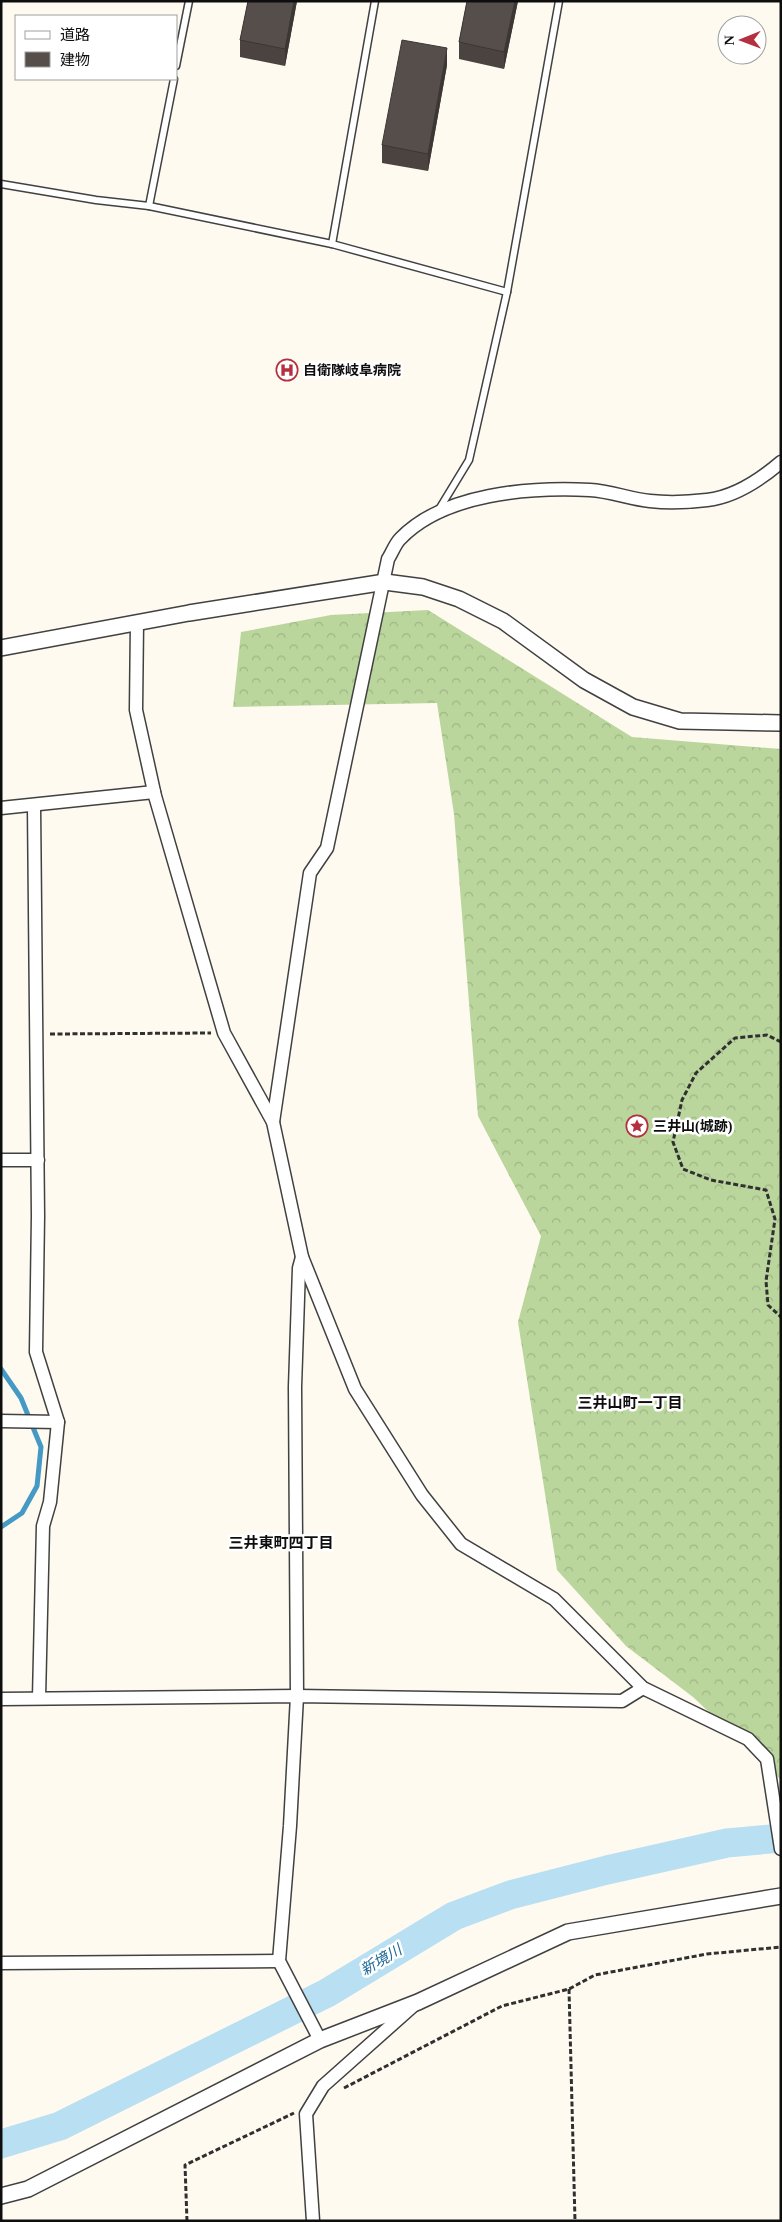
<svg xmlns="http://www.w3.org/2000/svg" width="782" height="2222" viewBox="0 0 782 2222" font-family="'Times New Roman','Noto Sans JP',serif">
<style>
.forest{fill:url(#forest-crowns)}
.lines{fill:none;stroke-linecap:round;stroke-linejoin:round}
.stream{stroke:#449ac4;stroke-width:5}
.river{stroke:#b8e0f2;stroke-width:29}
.service-casing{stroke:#414141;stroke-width:9}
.minor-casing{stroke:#414141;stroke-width:15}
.tertiary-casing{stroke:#414141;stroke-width:18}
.path{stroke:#303030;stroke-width:3;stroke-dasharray:5 2.5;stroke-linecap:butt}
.service{stroke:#fff;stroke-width:6}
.minor{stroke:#fff;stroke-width:12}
.tertiary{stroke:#fff;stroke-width:15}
.wall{fill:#4a4340}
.shaded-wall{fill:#3c3734}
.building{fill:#564e4b;stroke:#3c3734}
.labels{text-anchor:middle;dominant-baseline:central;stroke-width:5;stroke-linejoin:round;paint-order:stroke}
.poi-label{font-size:14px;font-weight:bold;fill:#0e0e0e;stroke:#fff;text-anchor:start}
.neighbourhood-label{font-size:15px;font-weight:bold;fill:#0e0e0e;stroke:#fff}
.water-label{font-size:15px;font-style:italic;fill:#206b97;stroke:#fff}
</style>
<defs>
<pattern id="forest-crowns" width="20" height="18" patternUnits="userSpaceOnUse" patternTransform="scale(1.25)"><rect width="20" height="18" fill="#bad69c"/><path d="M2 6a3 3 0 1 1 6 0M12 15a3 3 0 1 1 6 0" fill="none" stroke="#9fb685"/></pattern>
</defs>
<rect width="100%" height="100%" fill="#fefaf0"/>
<!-- forest -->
<polygon class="forest" points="428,610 632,737 781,749 781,1780 693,1697 626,1646 557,1570 518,1322 541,1236 478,1116 454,814 437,703 233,707 241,632 331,615"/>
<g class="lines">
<!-- stream -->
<polyline class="stream" points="1,1369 21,1398 41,1447 37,1486 22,1513 1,1527"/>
<!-- river -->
<polyline class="river" points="1,2144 60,2126 327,1993 454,1916 510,1895 607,1870 727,1843 781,1838"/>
<!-- service casing -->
<g class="service-casing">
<g id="service">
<polyline points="176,66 189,1"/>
<polyline points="1,184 96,200 149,206 332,244 507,292"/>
<polyline points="149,206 174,79"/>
<polyline points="332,244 375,1"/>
<polyline points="438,511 469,460 507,292 559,1"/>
</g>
</g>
<!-- minor casing -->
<g class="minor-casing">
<g id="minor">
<polyline points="137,622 136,710 155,796 224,1033 273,1122 302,1257 355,1389 422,1495 461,1544 554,1599 643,1688 748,1739 767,1759 781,1849"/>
<polyline points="34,806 38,1216 36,1352 58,1422 50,1502 43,1526 39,1698"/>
<polyline points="1,808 154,792"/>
<path d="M273 1122 310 873 327 848 388 559C392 553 395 544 400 539 444 493 530 487 590 490 610 491 630 499 650 501 668 503 690 502 707 500 735 497 760 480 781 462"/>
<polyline points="1,1160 38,1160"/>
<polyline points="302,1257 299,1268 295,1387 297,1696 290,1826 279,1961 320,2040"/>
<polyline points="1,1421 58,1422"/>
<polyline points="1,1699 297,1696 622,1701 643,1688"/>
<polyline points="1,1963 279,1961"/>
<polyline points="313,2221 306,2114 323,2086 413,2006"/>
</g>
</g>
<!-- tertiary casing -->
<g class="tertiary-casing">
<g id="tertiary">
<polyline points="1,648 189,613 385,582 423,587 459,599 503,621 584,680 633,707 680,721 781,723"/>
<polyline points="1,2196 28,2189 320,2040 418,2002 568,1932 781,1896"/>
</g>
</g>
<!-- path -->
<g class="path">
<polyline points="50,1034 211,1033"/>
<polyline points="781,1042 767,1035 735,1038 696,1073 682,1100 673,1142 683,1169 711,1180 766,1190 775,1219 766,1281 768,1305 781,1317"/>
<polyline points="569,1989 575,2221"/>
<polyline points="344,2088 502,2006 569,1989 595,1975 707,1954 781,1947"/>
<polyline points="187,2221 185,2165 294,2113"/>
</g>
<!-- service -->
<use href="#service" class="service"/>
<!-- minor -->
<use href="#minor" class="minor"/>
<!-- tertiary -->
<use href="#tertiary" class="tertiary"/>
</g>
<!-- wall -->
<g class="wall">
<polygon points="248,1 297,1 285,66 240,57 240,40"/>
<polygon points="467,1 518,1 504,69 459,59 459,42"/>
<polygon points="447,65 428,171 382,163 382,145"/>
</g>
<!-- shaded-wall -->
<g class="shaded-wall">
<polygon points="294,1 297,1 285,66 285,49"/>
<polygon points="515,1 518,1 504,69 504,52"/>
<polygon points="447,48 447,65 428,171 428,154"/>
</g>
<!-- building -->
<g class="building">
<polygon points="248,1 294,1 285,49 240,40"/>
<polygon points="467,1 515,1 504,52 459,42"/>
<polygon points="402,40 447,48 428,154 382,145"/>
</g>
<!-- icons -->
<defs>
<g id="hospital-ring" transform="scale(1.125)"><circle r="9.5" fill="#fff" stroke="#b42f3f" stroke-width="1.5"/><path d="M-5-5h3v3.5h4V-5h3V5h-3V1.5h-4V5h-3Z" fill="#b42f3f"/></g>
<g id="sight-ring" transform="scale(1.125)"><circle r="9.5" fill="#fff" stroke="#b42f3f" stroke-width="1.5"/><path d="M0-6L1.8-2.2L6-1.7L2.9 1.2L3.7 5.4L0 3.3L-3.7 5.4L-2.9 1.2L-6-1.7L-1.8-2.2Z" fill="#b42f3f"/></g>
</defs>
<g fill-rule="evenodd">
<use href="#hospital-ring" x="287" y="370"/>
<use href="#sight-ring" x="637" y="1126"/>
</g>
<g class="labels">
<!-- poi labels -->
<g class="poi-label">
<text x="303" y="370">自衛隊岐阜病院</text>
<text x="653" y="1126">三井山(城跡)</text>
</g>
<!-- neighbourhood labels -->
<g class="neighbourhood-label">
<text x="630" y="1403">三井山町一丁目</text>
<text x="281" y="1543">三井東町四丁目</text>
</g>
<!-- water labels -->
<g class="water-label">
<text transform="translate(381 1960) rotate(-31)">新境川</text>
</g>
</g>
<!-- border -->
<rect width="782" height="2222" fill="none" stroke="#0e0e0e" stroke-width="5"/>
<!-- legend -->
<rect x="15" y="15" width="162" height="65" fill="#ffffff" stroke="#9f9f9f"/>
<rect x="25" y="31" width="25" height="8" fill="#ffffff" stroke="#9f9f9f"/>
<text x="60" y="40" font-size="15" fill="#0e0e0e">道路</text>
<rect x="25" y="52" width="25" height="15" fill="#564e4b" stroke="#9f9f9f"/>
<text x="60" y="65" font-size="15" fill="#0e0e0e">建物</text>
<!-- north arrow -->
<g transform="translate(742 40) rotate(269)"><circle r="24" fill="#ffffff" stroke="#9f9f9f"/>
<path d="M0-4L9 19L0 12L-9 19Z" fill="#b42f3f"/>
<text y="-8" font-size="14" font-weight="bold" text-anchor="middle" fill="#0e0e0e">N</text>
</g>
</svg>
